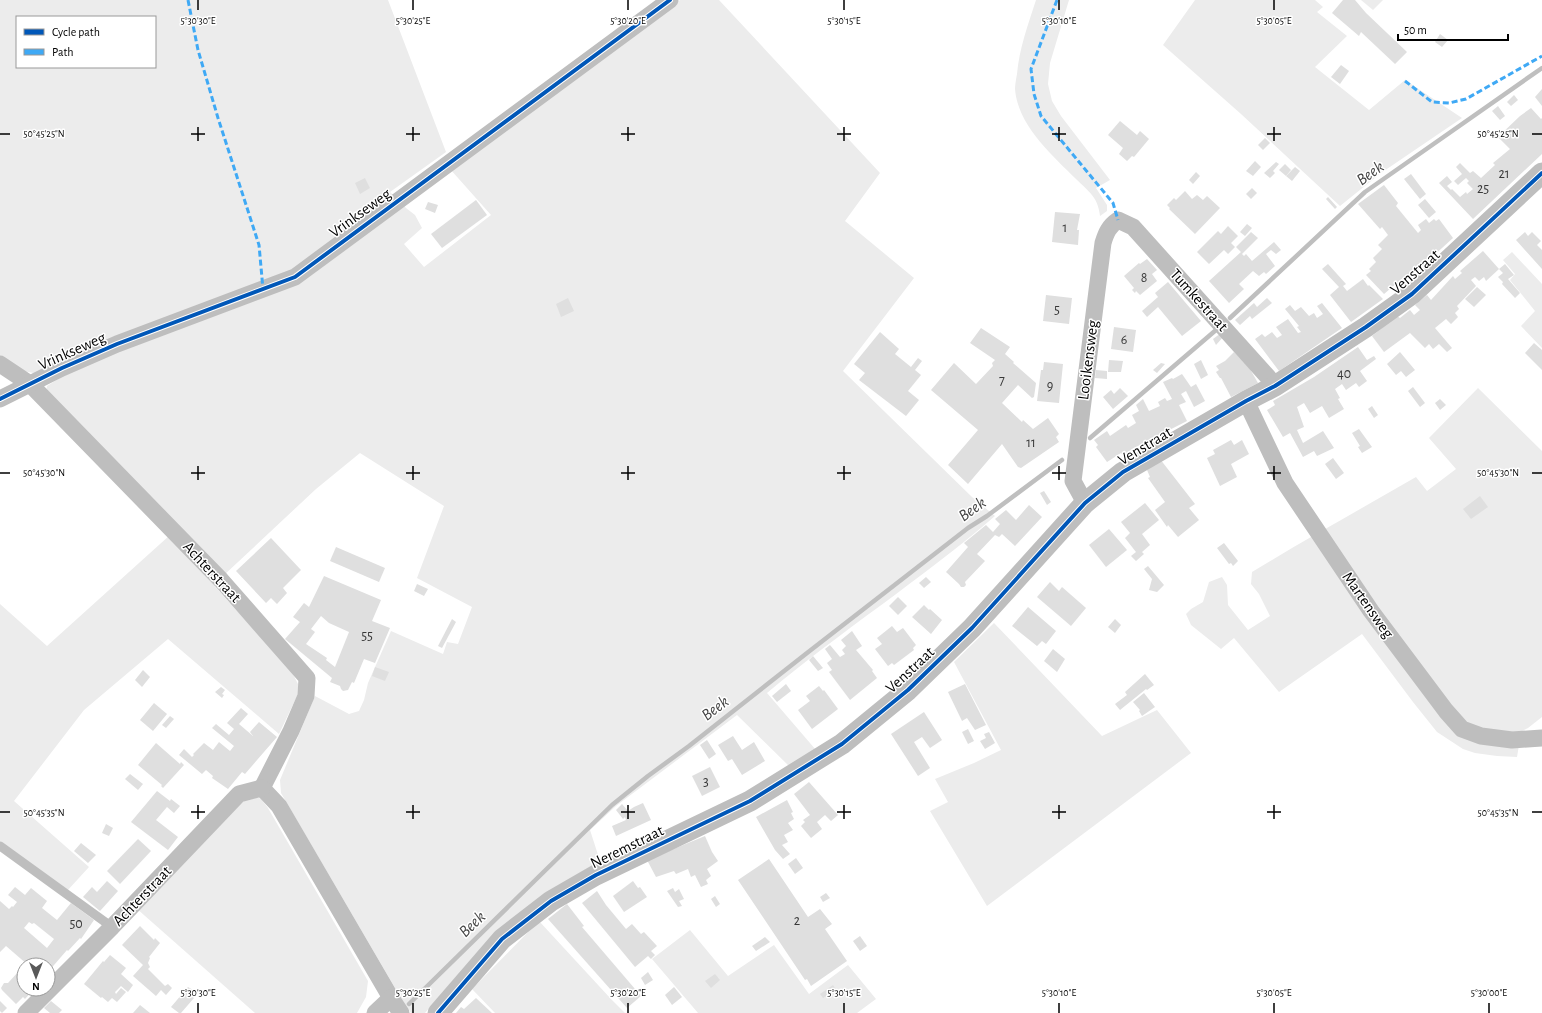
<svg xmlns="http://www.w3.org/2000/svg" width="1542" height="1013" viewBox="0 0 1542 1013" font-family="'Alegreya Sans',sans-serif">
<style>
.green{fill:#ececec;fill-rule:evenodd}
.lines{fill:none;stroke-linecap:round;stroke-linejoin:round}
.stream{stroke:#bfbfbf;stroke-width:4.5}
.building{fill:#dfdfdf;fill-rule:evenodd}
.service{stroke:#bebebe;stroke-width:9}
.minor{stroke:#bebebe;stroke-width:17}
.tertiary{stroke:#bebebe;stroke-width:21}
.quiet{stroke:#3fa9f5;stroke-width:3;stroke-dasharray:6 3;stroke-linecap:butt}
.cycleway-casing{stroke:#fff;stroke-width:6}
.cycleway{stroke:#0057b8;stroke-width:4}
.ticks{fill:none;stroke:#000;stroke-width:1.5}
.labels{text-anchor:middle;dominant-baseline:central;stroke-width:3;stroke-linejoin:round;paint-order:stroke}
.number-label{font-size:14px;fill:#383838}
.street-label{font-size:16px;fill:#000;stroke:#fff}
.water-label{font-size:17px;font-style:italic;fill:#444;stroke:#fff}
.ticks-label{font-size:10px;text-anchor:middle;fill:#000;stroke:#fff;stroke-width:3;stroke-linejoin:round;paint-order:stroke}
</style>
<rect width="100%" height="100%" fill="#fff"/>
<!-- green -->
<g class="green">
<path d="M0 0H388L446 152 390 192 406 208 415 215 422 228 404 244 424 267 491 215 450 169 680 0H719L880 173 845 221 914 278 843 371 972 497 995 516C922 579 841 631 767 693L816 750 790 767 737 715 616 806 590 830 600 861 544 894 454 979 425 1013H411L401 998 281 793 280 780 315 696 349 714 359 711 364 700 368 683 391 631 443 654 447 642 458 644 472 607 417 578 444 506 360 453 316 489 223 576 46 392 47 386 60 378 23 371 0 357ZM17 17H155V67H17Z"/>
<path d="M1036 0H1069L1050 63 1048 84 1052 101 1061 116 1110 180 1096 188 1107 205V211L1100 216C1098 197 1089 192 1076 179 1052 155 1018 126 1015 89 1015 85 1016 79 1017 74 1019 49 1028 25 1036 0Z"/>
<polygon points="1195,0 1315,0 1323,7 1317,12 1347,36 1315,67 1369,110 1405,80 1462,118 1381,173 1340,206 1241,114 1163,45"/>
<polygon points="1361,0 1383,0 1373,10"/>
<polygon points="1512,252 1542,284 1542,348 1521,326 1535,311 1510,280 1515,274 1503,260"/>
<path d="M1478 388 1542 451V717L1528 728 1518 733 1519 745 1517 757 1497 756 1475 753 1463 749 1437 732 1413 702 1362 634 1279 692 1234 638 1221 649 1191 625 1186 614 1191 609 1203 602 1209 582 1222 577 1227 585 1228 605 1248 630 1270 616 1259 594 1251 584 1252 572C1306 539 1361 509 1416 477L1427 491 1456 469 1429 438Z"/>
<polygon points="170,535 226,599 291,670 298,684 298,694 279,734 168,639 84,710 14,801 89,867 67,891 0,842 0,604 47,646"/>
<polygon points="994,623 1102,736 1157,710 1191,753 987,906 930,811 948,802 935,779 974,763 1001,750 954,662"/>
<polygon points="257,797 261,799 268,808 368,981 366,997 357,1013 255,1013 136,908 244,801"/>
<polygon points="539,921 611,999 625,1013 495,1013 472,989"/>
<polygon points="690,930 728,976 774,945 809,994 848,965 876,999 857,1013 698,1013 652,959"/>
</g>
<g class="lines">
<!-- stream -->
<g class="stream">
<polyline points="1230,318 1365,192 1542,68"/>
<polyline points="1090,438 1216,330"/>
<polyline points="409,1004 612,805 648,776 689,746 807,653 968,528 987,516 1062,460"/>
</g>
</g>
<!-- building -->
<g class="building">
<polygon points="1343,0 1355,0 1366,13 1407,52 1395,64 1361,32 1359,36 1332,13"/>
<polygon points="1440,34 1448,40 1442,47 1435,42"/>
<polygon points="1341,65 1349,71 1340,84 1331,77"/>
<polygon points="1542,89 1542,106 1535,97"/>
<polygon points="1514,95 1518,100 1511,106 1507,102"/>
<polygon points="1498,106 1505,116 1500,120 1492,111"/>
<polygon points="1531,108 1541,119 1542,118 1542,154 1473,219 1439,183 1447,176 1452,182 1447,186 1451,190 1452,189 1460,197 1466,192 1467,194 1473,189 1467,183 1469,181 1466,178 1458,185 1454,181 1462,174 1456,167 1460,163 1470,173 1473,171 1481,178 1495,165 1493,163 1510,149 1498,137 1520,116"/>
<polygon points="1120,121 1137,135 1140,131 1149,139 1134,157 1132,156 1127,161 1119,154 1123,148 1108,135"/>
<polygon points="1265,138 1270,143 1263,150 1258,145"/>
<polygon points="1255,161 1261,167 1253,176 1246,171"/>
<polygon points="1276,162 1279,164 1273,171 1275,173 1270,178 1264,173"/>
<polygon points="1285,164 1291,170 1286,176 1279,170"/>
<polygon points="1295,167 1300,171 1292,181 1286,176"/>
<polygon points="1196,172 1200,176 1193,184 1189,180"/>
<polygon points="1411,174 1426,194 1420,199 1404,179"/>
<polygon points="365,178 370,188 360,194 355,183"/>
<polygon points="1384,185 1398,203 1396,206 1418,233 1421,230 1418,225 1426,219 1429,223 1434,219 1436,221 1439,219 1453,238 1419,269 1408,277 1405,276 1384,294 1366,275 1371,271 1369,269 1376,262 1373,258 1382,249 1378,245 1388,235 1382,227 1380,229 1358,204"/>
<polygon points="1252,188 1257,193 1251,199 1246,194"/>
<polygon points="1185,191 1192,199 1197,195 1203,200 1207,196 1220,208 1195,234 1169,209 1170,208 1167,205 1174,198 1176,200"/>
<polygon points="1328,197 1337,207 1335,209 1326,199"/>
<polygon points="1425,199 1436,212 1429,218 1418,205"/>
<polygon points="476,200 487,215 442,248 431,234"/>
<polygon points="428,202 438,205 435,213 425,209"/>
<polygon points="1055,212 1080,214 1077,230 1079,230 1078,245 1052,242"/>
<polygon points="1247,224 1252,228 1245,236 1240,232"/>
<polygon points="1228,226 1238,236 1231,243 1235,247 1228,254 1224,250 1209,264 1197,252 1218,231 1221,234"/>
<polygon points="1251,232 1258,238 1242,254 1244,256 1246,254 1252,261 1274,242 1281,250 1276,254 1271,250 1266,254 1275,266 1266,274 1264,272 1259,276 1253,271 1239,284 1244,289 1229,303 1209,281 1241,252 1236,247"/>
<polygon points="1525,232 1528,236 1532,232 1541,241 1537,245 1542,250 1542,269 1516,240"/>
<polygon points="1483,251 1499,269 1486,281 1484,277 1479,281 1475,277 1471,280 1476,286 1457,306 1459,309 1455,313 1458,317 1451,324 1446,319 1435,328 1452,348 1447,352 1439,344 1433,349 1429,344 1425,348 1410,333 1384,352 1372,336 1397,316 1400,318 1410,310 1414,315 1420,310 1415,305 1427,295 1431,300 1453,276 1455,279 1462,273 1460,271"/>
<polygon points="1147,259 1157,270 1152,274 1157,281 1140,295 1136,291 1135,293 1132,290 1134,288 1124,276 1139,263 1140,264"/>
<polygon points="1328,264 1346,284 1343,286 1347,291 1363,279 1368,286 1369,285 1383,299 1351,322 1330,295 1339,287 1322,269"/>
<polygon points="1505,264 1514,275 1508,279 1520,293 1515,298 1502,284 1503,282 1498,277 1503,273 1499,269"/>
<polygon points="1168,282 1201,321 1182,336 1158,307 1147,317 1142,311 1158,297 1155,293"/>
<polygon points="1477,287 1486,295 1474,307 1465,299"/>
<polygon points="1046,295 1072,298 1069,324 1043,321"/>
<polygon points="568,298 574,311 561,317 556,304"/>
<polygon points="1267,298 1272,303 1252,319 1250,316 1240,325 1235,320 1254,303 1257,307"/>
<polygon points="1322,303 1342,328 1279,371 1255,339 1262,334 1265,337 1272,332 1277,338 1282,335 1276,327 1288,319 1298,333 1301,332 1297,327 1299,326 1285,309 1290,305 1295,311 1301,307 1309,316 1314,313 1317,318 1323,314 1317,306"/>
<polygon points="1114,327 1136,330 1133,352 1111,349"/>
<polygon points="981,328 1010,347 1005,354 1014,362 1013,363 1036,383 1034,397 1032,398 1018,385 1002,403 1022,422 1023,420 1033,429 1048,418 1059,434 1056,437 1059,442 1021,468 1018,467 1002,444 968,484 948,465 978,430 931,390 954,363 976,384 993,366 992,363 995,360 970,343"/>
<polygon points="880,332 899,349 895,354 911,367 918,358 922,361 915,370 921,375 908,391 919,400 906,416 859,380 865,373 854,364"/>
<polygon points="1221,333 1224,336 1216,345 1213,339"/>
<polygon points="1534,343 1542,350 1542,370 1525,353"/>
<polygon points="1358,347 1367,360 1374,356 1376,359 1360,371 1367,381 1359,387 1356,383 1346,390 1342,384 1335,389 1340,398 1338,399 1344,409 1329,418 1322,406 1310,413 1304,403 1297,407 1304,427 1297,430 1303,443 1323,431 1334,448 1317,456 1314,451 1303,457 1290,433 1283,437 1267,410 1275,405 1273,401 1314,377"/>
<polygon points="1234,352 1250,369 1258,383 1231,397 1221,378 1220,378 1216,372 1219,370 1216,366 1225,361"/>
<polygon points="1400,352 1415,370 1406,377 1401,371 1396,375 1387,364"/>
<polygon points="1109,360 1123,361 1121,372 1108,372"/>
<polygon points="1201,360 1208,375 1201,379 1194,364"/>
<polygon points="1044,362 1063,364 1059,403 1037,401 1041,370 1043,370"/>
<polygon points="1161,363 1165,364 1157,373 1153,370"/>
<polygon points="1096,370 1107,371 1107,379 1095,378"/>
<polygon points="1182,374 1191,387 1196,384 1205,401 1194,407 1186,391 1181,394 1186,402 1179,405 1187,421 1132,449 1123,455 1121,453 1107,462 1096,447 1098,445 1094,440 1107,431 1110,436 1126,425 1128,428 1136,423 1132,415 1139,411 1136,405 1143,399 1149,411 1160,406 1158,402 1165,398 1167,401 1172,399 1163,382 1172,378 1173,379"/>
<polygon points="1413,387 1425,403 1420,407 1408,391"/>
<polygon points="1120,388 1128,396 1113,409 1103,397 1111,390 1114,394"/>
<polygon points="1440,399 1446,405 1440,410 1435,403"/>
<polygon points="1372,406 1378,415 1374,418 1368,409"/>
<polygon points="1359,429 1372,447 1362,453 1358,447 1360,446 1352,433"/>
<polygon points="1231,440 1234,445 1242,440 1249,454 1231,464 1237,477 1220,486 1207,458 1215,454 1213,450"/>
<polygon points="1333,458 1344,473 1336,479 1325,464"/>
<polygon points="1160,459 1195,504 1189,508 1199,520 1178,537 1168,525 1167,527 1155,510 1165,502 1148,478 1150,477 1147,470"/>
<polygon points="1044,491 1051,502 1047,505 1040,493"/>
<polygon points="1480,496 1488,507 1471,519 1463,509"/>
<polygon points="1145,503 1159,520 1142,534 1150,545 1142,552 1144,554 1136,561 1131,556 1136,552 1125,538 1130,533 1121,522"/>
<polygon points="1029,505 1042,517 1015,546 1002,534 999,537 995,535 977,554 985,561 965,582 966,585 964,587 961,587 959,584 946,572 968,547 964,543 986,525 993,532 1000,524 995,519 1006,510 1016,520"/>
<polygon points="1109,529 1127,550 1106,567 1089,545"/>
<polygon points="271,538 301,570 283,588 287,593 277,604 271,598 266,603 236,571"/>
<polygon points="1224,543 1238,561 1233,566 1231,563 1229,564 1217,548"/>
<polygon points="336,547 385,568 379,582 330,561"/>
<polygon points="1148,566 1164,585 1157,592 1149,590 1152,579 1144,569"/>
<path d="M324 576 381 600 372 621 390 628 375 663 364 659 354 683 352 682 348 690 343 691 341 689 340 686 330 682 332 678 285 639 300 622 293 617 304 603 309 607ZM321 616 329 623 349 632 335 667 326 660 327 658 306 644 315 632 311 629Z"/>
<polygon points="926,577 931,582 924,588 919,583"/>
<polygon points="1050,582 1059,591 1062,587 1086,608 1071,626 1037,597"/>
<polygon points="417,584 428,589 424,596 414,591"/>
<polygon points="898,597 907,606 898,615 889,606"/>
<polygon points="924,605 929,610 930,609 942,620 931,634 912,617"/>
<polygon points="1028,607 1056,631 1046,644 1042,641 1037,646 1012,626"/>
<polygon points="452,619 456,622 442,648 438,646"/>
<polygon points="1115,619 1121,625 1115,633 1108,627"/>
<polygon points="892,626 897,632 903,628 916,645 913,648 914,650 894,665 892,663 888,666 875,649 882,644 877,638"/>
<polygon points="852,631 862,646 856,650 873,670 872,671 877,678 850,700 829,672 832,670 827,663 832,659 825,649 830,645 840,657 845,654 842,650 846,646 841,640"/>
<polygon points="1053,649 1065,659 1057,672 1044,661"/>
<polygon points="813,656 823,668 818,671 809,660"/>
<polygon points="375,667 389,672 385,681 372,676"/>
<polygon points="143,670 150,677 142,687 135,680"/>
<polygon points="1145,674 1154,685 1147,690 1146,689 1120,710 1115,704 1127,695 1125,692"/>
<polygon points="786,684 791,691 777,702 772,696"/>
<polygon points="965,684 986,725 975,730 967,718 962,721 948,692"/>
<polygon points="819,686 823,691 824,690 838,709 812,729 798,710 810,701 806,696"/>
<polygon points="221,687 225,690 222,694 224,695 222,698 215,692"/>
<polygon points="1144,693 1155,707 1142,716 1139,711 1140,710 1133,702"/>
<polygon points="154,703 167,714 153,731 140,720"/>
<polygon points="241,708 248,714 239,724 253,736 250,732 259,722 277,737 245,774 242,772 228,789 212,778 213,776 206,770 202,774 179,755 184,749 192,757 194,755 193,754 204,743 213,750 219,742 230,751 234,746 212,728 216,724 229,735 234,729 227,723"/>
<polygon points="924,712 942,740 930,748 922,737 914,742 930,768 918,776 891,734"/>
<polygon points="170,716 174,719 166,728 162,725"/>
<polygon points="968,729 974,741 968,744 962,732"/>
<polygon points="989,732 995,743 985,749 980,741 986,738 984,734"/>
<polygon points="733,736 742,750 754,742 765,761 742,775 732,759 728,761 718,745"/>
<polygon points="707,740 716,754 709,759 700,745"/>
<polygon points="156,743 180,764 181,762 184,765 163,788 161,786 162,785 138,765"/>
<polygon points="710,767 720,787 702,796 692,776"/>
<polygon points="130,774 143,784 138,790 125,779"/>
<polygon points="809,782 838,815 831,821 825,815 817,822 822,829 811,838 801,826 805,822 803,820 810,815 794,794"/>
<polygon points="157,791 170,801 171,799 180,806 174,813 167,807 156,820 178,837 168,850 131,822"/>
<polygon points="787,800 793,812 791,813 794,819 788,823 793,830 784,835 788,842 782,845 790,854 783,859 775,850 756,817"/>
<polygon points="643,803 651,820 616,836 612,826 626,820 625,817 623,819 616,810 622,804 628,811 634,807"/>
<polygon points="106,824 113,828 109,836 102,833"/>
<polygon points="705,836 712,852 718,861 707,869 711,876 706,880 708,884 701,887 695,875 691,877 688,869 676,874 674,871 656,877 647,860"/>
<polygon points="138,839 151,851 120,884 107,871"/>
<polygon points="81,843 96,855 88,863 74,851"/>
<polygon points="796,858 803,868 795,874 788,864"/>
<polygon points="769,859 808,917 820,909 832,924 825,929 847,961 811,986 807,979 805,980 738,880"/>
<polygon points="107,881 118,891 100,911 83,897 92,887 97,892"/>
<polygon points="633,881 638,888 640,887 647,897 624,912 613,896"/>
<path d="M15 887 25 895 31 888 47 901 42 908 57 920 71 903 94 920 81 939 80 938 68 951 67 950 48 972V965H28L6 946 0 952V901L9 909 12 906 13 907 17 902 8 895ZM29 922 32 924 34 923 54 939 47 948 24 928Z"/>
<polygon points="673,888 675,892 679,889 684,899 679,901 682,906 678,907 667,891"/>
<polygon points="597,891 606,905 626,929 632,924 641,934 644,932 657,946 651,951 655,955 651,959 648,956 635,967 582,903"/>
<polygon points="826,893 830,898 823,902 820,897"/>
<polygon points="715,896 720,904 716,907 711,899"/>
<polygon points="567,904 584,926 582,927 641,996 627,1008 548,919"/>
<polygon points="140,926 154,940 155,938 160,943 149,957 150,958 148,963 150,967 148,969 165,986 168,984 172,988 166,995 161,990 156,996 133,976 143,965 122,945"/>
<polygon points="860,936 867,946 860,951 853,941"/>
<polygon points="765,937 770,942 756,951 752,946"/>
<polygon points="110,955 126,968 121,974 133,985 128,992 121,986 115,992 116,994 121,988 126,992 117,1002 112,998 108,1002 102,997 101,998 84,984 103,961 104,962"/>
<polygon points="19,971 22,974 24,972 24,989 34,989 25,999 23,997 16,1004 2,990 1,988 4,983 8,983"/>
<polygon points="648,972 653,980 645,985 641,978"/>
<polygon points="715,974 720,980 711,988 705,981"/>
<polygon points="833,985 836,990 823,998 820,994"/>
<polygon points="188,987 193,990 190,994 194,998 181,1013 179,1013 171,1007"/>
<polygon points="674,987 682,997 672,1005 665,995"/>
<polygon points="476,998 492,1013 456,1013 461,1007 464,1009"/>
<polygon points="0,1001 7,1008 2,1013 0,1011"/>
<polygon points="51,1001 62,1010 59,1013 50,1013 44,1008"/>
<polygon points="140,1005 150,1013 133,1013"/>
</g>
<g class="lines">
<!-- service -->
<polyline class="service" points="0,846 112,927"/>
<!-- minor -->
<g class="minor">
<polyline points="0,364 30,384 221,580 307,678 306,696 291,731 262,788"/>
<polyline points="0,399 62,368 117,344 295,277 670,0"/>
<polyline points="1246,401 1285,483 1371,611 1446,711 1462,729 1481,736 1512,740 1542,738"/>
<path d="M1085 503 1073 481 1103 243C1106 233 1109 226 1118 220L1133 227 1268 377 1275 386"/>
<polyline points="262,788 279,806 391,998 401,1013"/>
<polyline points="26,1013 112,927 239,794 262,788"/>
<polyline points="375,1013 391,998"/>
</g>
<!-- tertiary -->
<polyline class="tertiary" points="438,1013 502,939 551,901 596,875 750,801 842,744 908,690 972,628 1085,503 1123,472 1246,401 1275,386 1366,327 1412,294 1542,173"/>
<!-- quiet -->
<g class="quiet">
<polyline points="188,0 198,50 218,118 259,245 263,289"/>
<polyline points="1057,0 1031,69 1034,94 1041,116 1113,203 1118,220"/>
<polyline points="1405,81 1432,102 1449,103 1466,99 1542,56"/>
</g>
<!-- cycleway casing -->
<g class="cycleway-casing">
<g id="cycleway">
<polyline points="0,399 62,368 117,344 295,277 670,0"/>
<polyline points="438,1013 502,939 551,901 596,875 750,801 842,744 908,690 972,628 1085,503 1123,472 1246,401 1275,386 1366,327 1412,294 1542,173"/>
</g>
</g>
<!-- cycleway -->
<use href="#cycleway" class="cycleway"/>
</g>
<!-- ticks -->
<path class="ticks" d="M198 0V10M413 0V10M628 0V10M844 0V10M1059 0V10M1274 0V10M198 127V141M413 127V141M628 127V141M844 127V141M1059 127V141M1274 127V141M0 134H10M191 134H205M406 134H420M621 134H635M837 134H851M1052 134H1066M1267 134H1281M1532 134H1542M198 466V480M413 466V480M628 466V480M844 466V480M1059 466V480M1274 466V480M0 473H10M191 473H205M406 473H420M621 473H635M837 473H851M1052 473H1066M1267 473H1281M1532 473H1542M198 805V819M413 805V819M628 805V819M844 805V819M1059 805V819M1274 805V819M0 812H10M191 812H205M406 812H420M621 812H635M837 812H851M1052 812H1066M1267 812H1281M1532 812H1542M198 1003V1013M413 1003V1013M628 1003V1013M844 1003V1013M1059 1003V1013M1274 1003V1013M1489 1003V1013"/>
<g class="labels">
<!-- number labels -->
<g class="number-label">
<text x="1504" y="174">21</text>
<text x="1483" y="189">25</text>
<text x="1065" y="228">1</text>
<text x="1144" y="278">8</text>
<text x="1057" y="310">5</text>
<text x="1124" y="340">6</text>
<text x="1344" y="374">40</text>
<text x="1002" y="380">7</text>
<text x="1050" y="386">9</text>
<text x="1031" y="443">11</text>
<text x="367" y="636">55</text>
<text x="706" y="782">3</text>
<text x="797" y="921">2</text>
<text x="76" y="924">50</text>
</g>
<!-- street labels -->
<g class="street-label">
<text transform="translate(360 213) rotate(-36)">Vrinkseweg</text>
<text transform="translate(1415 272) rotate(-41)">Venstraat</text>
<text transform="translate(1199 300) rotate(48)">Tumkestraat</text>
<text transform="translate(72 351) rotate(-24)">Vrinkseweg</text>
<text transform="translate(1088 360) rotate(-83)">Looikensweg</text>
<text transform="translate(1145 446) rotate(-31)">Venstraat</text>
<text transform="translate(212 572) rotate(47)">Achterstraat</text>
<text transform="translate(1368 605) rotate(55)">Martensweg</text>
<text transform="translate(910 670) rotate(-43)">Venstraat</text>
<text transform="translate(627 847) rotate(-26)">Neremstraat</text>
<text transform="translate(142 896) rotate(-46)">Achterstraat</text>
</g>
<!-- water labels -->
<g class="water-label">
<text transform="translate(1370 173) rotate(-36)">Beek</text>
<text transform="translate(972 509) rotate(-36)">Beek</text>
<text transform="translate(715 708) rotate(-38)">Beek</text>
<text transform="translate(472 924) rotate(-44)">Beek</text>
</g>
</g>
<g class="ticks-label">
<text x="198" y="24">5°30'30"E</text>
<text x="413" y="24">5°30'25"E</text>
<text x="628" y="24">5°30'20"E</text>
<text x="844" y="24">5°30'15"E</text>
<text x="1059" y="24">5°30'10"E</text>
<text x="1274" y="24">5°30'05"E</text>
<text x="1498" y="137">50°45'25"N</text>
<text x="44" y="137">50°45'25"N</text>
<text x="1498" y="476">50°45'30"N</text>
<text x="44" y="476">50°45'30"N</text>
<text x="1498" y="816">50°45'35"N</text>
<text x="44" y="816">50°45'35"N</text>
<text x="198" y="996">5°30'30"E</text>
<text x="413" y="996">5°30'25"E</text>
<text x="628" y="996">5°30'20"E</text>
<text x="844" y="996">5°30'15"E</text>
<text x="1059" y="996">5°30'10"E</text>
<text x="1274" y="996">5°30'05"E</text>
<text x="1489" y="996">5°30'00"E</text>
</g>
<!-- legend -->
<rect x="16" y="16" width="140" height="52" fill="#ffffff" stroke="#999999"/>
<rect x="24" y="29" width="20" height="6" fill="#0057b8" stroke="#999999"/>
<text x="52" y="36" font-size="12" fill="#000000">Cycle path</text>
<rect x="24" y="49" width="20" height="6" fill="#3fa9f5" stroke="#999999"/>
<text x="52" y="56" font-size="12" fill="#000000">Path</text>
<!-- north arrow -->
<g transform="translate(36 977) rotate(180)"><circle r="19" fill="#ffffff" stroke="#999999"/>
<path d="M0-3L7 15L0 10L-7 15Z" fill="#595959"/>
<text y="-6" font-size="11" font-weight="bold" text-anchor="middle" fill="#000000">N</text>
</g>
<!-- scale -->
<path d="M1398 34v6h110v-6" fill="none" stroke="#000000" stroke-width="2"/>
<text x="1404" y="34" font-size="12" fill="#000000" stroke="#ffffff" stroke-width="3" paint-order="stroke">50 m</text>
</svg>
